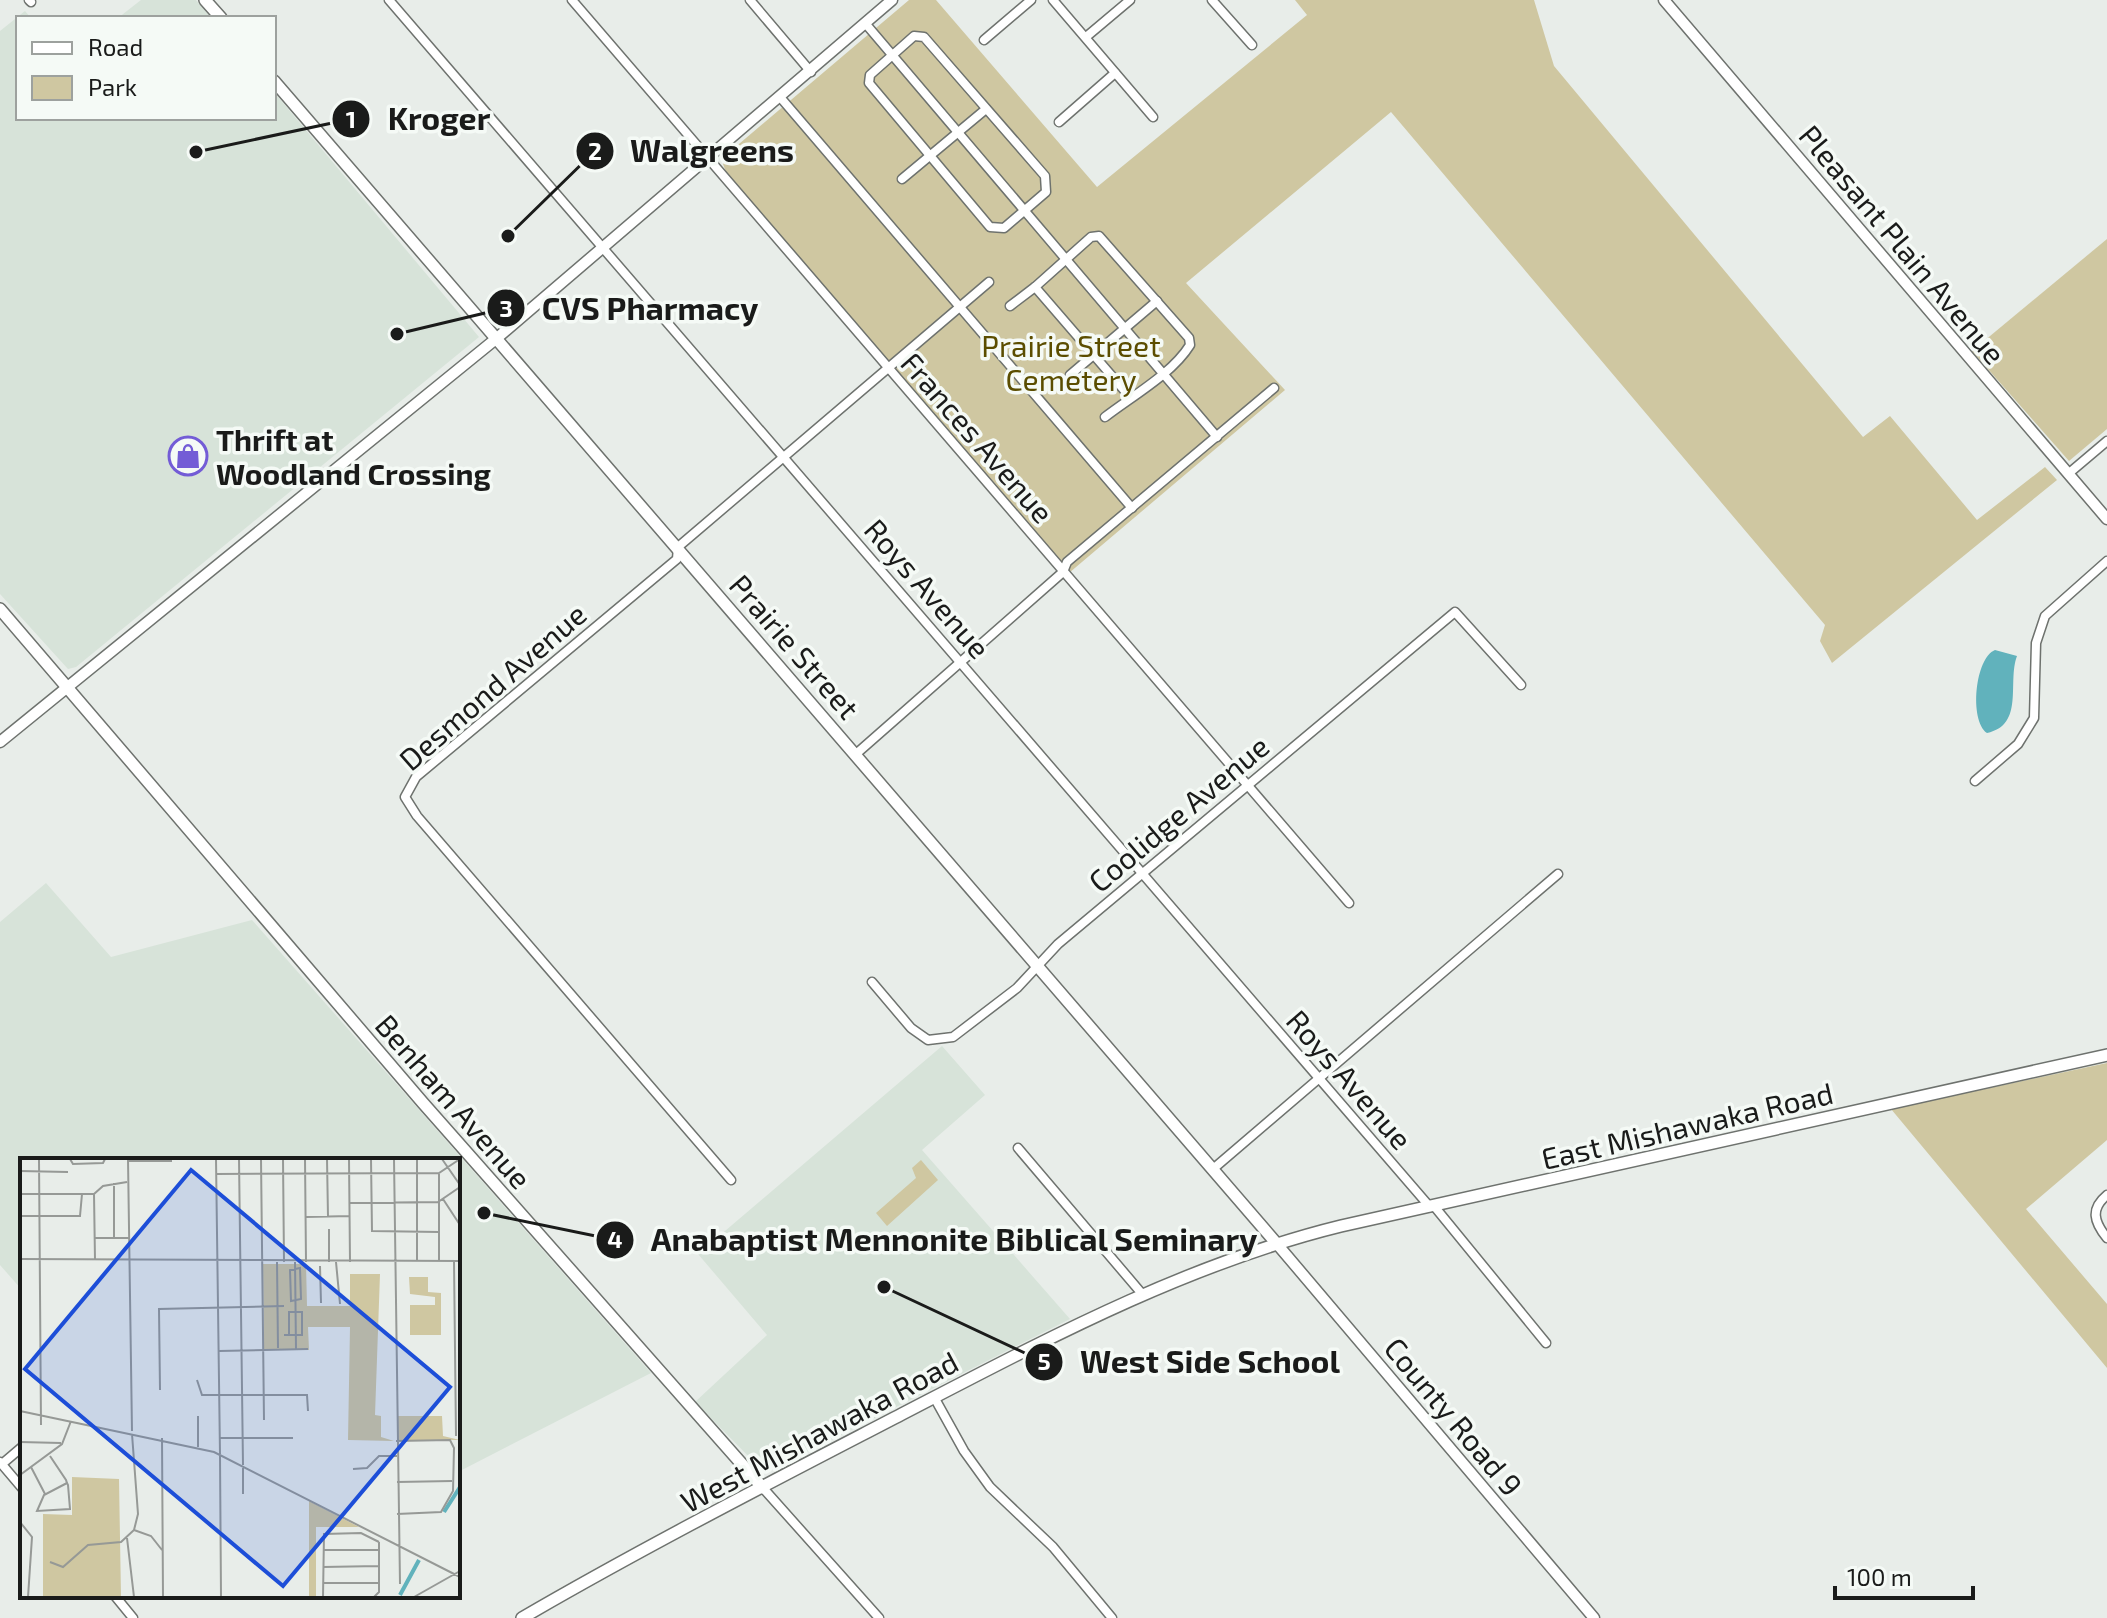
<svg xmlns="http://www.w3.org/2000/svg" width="2107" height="1618" viewBox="0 0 2107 1618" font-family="'Exo 2',sans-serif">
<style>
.built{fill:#d7e3d9}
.green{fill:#cfc7a1}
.water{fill:#61b2bc}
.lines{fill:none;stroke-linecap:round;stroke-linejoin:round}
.minor-casing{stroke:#6e726e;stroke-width:11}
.tertiary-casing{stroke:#6e726e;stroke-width:13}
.secondary-casing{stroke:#6e726e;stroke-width:14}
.minor{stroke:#fff;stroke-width:8}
.tertiary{stroke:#fff;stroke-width:10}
.secondary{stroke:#fff;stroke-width:11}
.labels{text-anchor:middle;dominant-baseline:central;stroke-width:7;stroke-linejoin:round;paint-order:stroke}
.street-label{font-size:30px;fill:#1a1b1a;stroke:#f5faf6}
.park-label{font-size:30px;fill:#5b4d00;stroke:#f5faf6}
.poi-label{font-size:30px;font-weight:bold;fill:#1a1b1a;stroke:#f5faf6;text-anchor:start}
.inset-river{fill:none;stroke:#61b2bc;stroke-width:4}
.inset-road{fill:none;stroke:#969996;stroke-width:2}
.view{fill:#1d4ed8;fill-opacity:0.15;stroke:#1d4ed8;stroke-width:4}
.inset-edge{fill:none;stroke:#1a1b1a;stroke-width:4}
.leader{fill:none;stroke:#1a1b1a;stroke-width:3}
.callout-dot{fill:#1a1b1a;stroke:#f5faf6;stroke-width:3}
.mark-label{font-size:24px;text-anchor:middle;font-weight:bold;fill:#fff}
.callout-label{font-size:32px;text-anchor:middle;font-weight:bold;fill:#1a1b1a;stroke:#f5faf6;stroke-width:7;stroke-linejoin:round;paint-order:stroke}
</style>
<rect width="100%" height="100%" fill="#e8ede9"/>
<!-- built -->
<g class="built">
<polygon points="141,0 196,0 211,18 118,18"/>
<polygon points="25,11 31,18 18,18 18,118 274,118 274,92 479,337 76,667 68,669 0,594 0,31"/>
<polygon points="46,883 111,957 252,920 651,1373 458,1472 458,1160 22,1160 22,1290 0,1265 0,922"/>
<polygon points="942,1046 985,1095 922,1150 1070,1319 778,1467 759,1467 695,1402 767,1335 698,1254"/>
</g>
<!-- green -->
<g class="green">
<polygon points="909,0 936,0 1097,187 1307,15 1295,0 1534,0 1554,66 1863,437 1890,416 1977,520 2045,467 2057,480 1832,663 1820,641 1825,625 1391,112 1186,283 1285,390 1069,573 726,172 723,164 726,155"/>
<polygon points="2107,239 2107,429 2069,461 1972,351"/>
<polygon points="2107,1063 2107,1140 2026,1209 2107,1304 2107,1368 1891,1109"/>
<polygon points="921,1160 938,1180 887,1226 876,1213 916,1178 912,1168"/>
</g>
<!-- water -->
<path class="water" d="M1995 650 2017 656C2007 682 2025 725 1987 733 1969 720 1975 658 1995 650Z"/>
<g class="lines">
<!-- minor casing -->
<g class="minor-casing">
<g id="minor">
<polyline points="29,0 31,2"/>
<polyline points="389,0 1430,1207"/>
<polyline points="572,0 1349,903"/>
<polyline points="750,0 811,72"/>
<polyline points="1053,0 1153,117"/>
<polyline points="1212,0 1252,45"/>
<polyline points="865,23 1217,437"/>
<polygon points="914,36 924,37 1045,176 1046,192 1004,228 990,227 869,83 870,75"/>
<polyline points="1086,37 1130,0"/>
<polyline points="984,40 1031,0"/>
<polyline points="780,97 1132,508"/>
<polyline points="1059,122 1115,73"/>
<polyline points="902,179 986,109"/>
<polyline points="1010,306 1035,287"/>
<polyline points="1070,375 1157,301"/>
<path d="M1105 417C1132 396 1172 374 1190 345L1189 338 1099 236 1091 237 1035 287 1130 397"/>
<polyline points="2068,474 2107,441"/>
<polyline points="856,754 1063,572 1067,562 1274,388"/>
<polyline points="1975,781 2018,744 2034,718 2036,643 2045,616 2107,561"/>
<polyline points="872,982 911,1028 928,1040 953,1037 1017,988 1058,944 1455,612 1521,685"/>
<polyline points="1018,1148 1143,1295"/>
<polyline points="1213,1169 1558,874"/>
<polyline points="731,1180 417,816 405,797 416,777 677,559 678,547 989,282"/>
<path d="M2107 1195C2090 1209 2094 1222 2107 1238"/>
<polyline points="1434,1206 1546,1343"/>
<polyline points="934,1397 964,1451 990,1487 1053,1547 1112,1618"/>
<polyline points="0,1462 22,1488"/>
<polyline points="2,1464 22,1447"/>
<polyline points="763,1488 879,1618"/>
<polyline points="115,1596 133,1618"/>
</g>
</g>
<!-- tertiary casing -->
<g class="tertiary-casing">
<g id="tertiary">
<polyline points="1664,0 2107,519"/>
<polyline points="0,742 497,338 892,0"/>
<polyline points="1277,1244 1594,1618"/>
</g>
</g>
<!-- secondary casing -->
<g class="secondary-casing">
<g id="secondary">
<polyline points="205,0 221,18"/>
<polyline points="274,81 1277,1244"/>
<polyline points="0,609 423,1103 763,1488"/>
<path d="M522 1618C646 1546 775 1480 902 1414 1043 1341 1186 1264 1341 1226L2107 1055"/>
</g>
</g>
<!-- minor -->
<use href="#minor" class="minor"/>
<!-- tertiary -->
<use href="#tertiary" class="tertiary"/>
<!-- secondary -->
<use href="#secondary" class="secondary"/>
</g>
<!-- icons -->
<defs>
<g id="shop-ring" transform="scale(2)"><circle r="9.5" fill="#f5faf6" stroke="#735cd6" stroke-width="1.5"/><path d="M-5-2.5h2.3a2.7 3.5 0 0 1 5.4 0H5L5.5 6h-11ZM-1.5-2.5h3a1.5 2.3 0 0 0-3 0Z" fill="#735cd6"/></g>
</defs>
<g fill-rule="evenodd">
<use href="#shop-ring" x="188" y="456"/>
</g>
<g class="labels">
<!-- street labels -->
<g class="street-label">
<text transform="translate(1903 244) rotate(50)">Pleasant Plain Avenue</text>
<text transform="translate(978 437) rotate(49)">Frances Avenue</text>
<text transform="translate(928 588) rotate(49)">Roys Avenue</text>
<text transform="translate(795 646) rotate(49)">Prairie Street</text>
<text transform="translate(492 686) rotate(-41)">Desmond Avenue</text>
<text transform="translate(1178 813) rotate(-40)">Coolidge Avenue</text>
<text transform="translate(1350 1079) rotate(49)">Roys Avenue</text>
<text transform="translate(454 1101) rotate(49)">Benham Avenue</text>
<text transform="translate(1687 1125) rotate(-13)">East Mishawaka Road</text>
<text transform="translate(1454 1416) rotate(50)">County Road 9</text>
<text transform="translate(819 1431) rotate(-28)">West Mishawaka Road</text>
</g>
<!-- park labels -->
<g class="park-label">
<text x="1071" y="345">Prairie Street<tspan x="1071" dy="34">Cemetery</tspan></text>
</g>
<!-- poi labels -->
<g class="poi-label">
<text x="216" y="439">Thrift at<tspan x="216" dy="34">Woodland Crossing</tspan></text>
</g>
</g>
<!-- overview -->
<g transform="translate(20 1158)">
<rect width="440" height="440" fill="#e8ede9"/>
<path d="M243 106H286L287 148H330V116H360L355 257 361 258V279L374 283 328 282 330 169H288L289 192H244ZM389 119H408V134L421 135V177H390V147H415V139L390 136ZM377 258H422L423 278 440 282H378ZM52 319 99 321 101 439H23V356L52 357ZM289 343 339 369H296V439H289Z" fill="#cfc7a1"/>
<path class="inset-river" d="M424 354 440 329M380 437 399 402"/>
<path class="inset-road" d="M19 1 21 267M50 1 53 6 83 5 85 1M108 1 112 273M196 1 200 296M219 1 223 307M241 1 244 262M263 1 264 104M285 1 286 104M307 1 308 59M329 1 330 104M351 1 352 73 419 74M374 1 380 426M397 1V104M422 1 440 27M108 3H152M0 13 48 14M419 15V104M196 16 419 15 440 1M94 25V80M0 36H74M74 36 75 102M74 36 83 28 107 24M423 41 440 67M330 45 418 44 440 29M0 58H60L62 36M286 59 330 58M309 71V104M75 80H109M0 101 440 103M434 103 436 278M257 104 258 190M275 104 276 191M316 104 320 146M300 108 301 145M280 110 281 141 271 143 270 112ZM264 177H282V154H269V177M199 193 288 191M177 222 182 237H287L288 253M140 232 139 151 264 148M0 253 194 294 440 419M178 258V289M142 280 143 439M200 280H273M376 283 430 282 434 290 433 333 421 354 377 356M0 284 41 285M30 298 46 322 47 325 48 327 50 351 17 353 24 337 47 325M200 298 201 439M11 309 25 336M333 311 347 310 359 298H377M0 317 42 286 51 263M377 324 432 323M223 336V310M0 364 12 379 8 439M114 372 131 378 142 392M107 380 114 439M303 392H359M30 404 43 409 68 387 101 384 114 372 118 356 112 276M303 409 359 408M303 425H359M303 439 304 376 341 375 359 384M354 439 359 434V384M394 439 440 413"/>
<path class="view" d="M171 12 430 229 263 428 5 211Z"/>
<rect width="440" height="440" class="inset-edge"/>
</g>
<!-- callouts -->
<path class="leader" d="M196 152L351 119M508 236L595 151M397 334L506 308M484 1213L615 1240M884 1287L1044 1362"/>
<g class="callout-dot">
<circle cx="196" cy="152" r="8"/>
<circle cx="508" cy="236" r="8"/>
<circle cx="397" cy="334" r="8"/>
<circle cx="484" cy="1213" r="8"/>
<circle cx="884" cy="1287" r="8"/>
<circle cx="351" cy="119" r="20"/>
<circle cx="595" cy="151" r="20"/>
<circle cx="506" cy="308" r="20"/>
<circle cx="615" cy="1240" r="20"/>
<circle cx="1044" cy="1362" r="20"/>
</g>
<g class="mark-label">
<text x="351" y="128">1</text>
<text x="595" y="160">2</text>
<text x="506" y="317">3</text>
<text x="615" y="1248">4</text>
<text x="1044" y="1370">5</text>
</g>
<g class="callout-label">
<text x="439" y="130">Kroger</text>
<text x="712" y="162">Walgreens</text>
<text x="650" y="320">CVS Pharmacy</text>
<text x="954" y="1251">Anabaptist Mennonite Biblical Seminary</text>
<text x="1210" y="1373">West Side School</text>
</g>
<!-- legend -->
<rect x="16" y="16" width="260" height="104" fill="#f5faf6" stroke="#9da19e" stroke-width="2"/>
<rect x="32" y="42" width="40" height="12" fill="#ffffff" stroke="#9da19e" stroke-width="2"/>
<text x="88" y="56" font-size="24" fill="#1a1b1a">Road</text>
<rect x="32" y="76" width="40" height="24" fill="#cfc7a1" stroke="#9da19e" stroke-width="2"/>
<text x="88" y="96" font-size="24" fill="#1a1b1a">Park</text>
<!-- scale -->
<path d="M1835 1586v12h138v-12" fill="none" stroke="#1a1b1a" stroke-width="4"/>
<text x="1847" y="1586" font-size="24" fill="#1a1b1a" stroke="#f5faf6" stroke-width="6" paint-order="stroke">100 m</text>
</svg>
